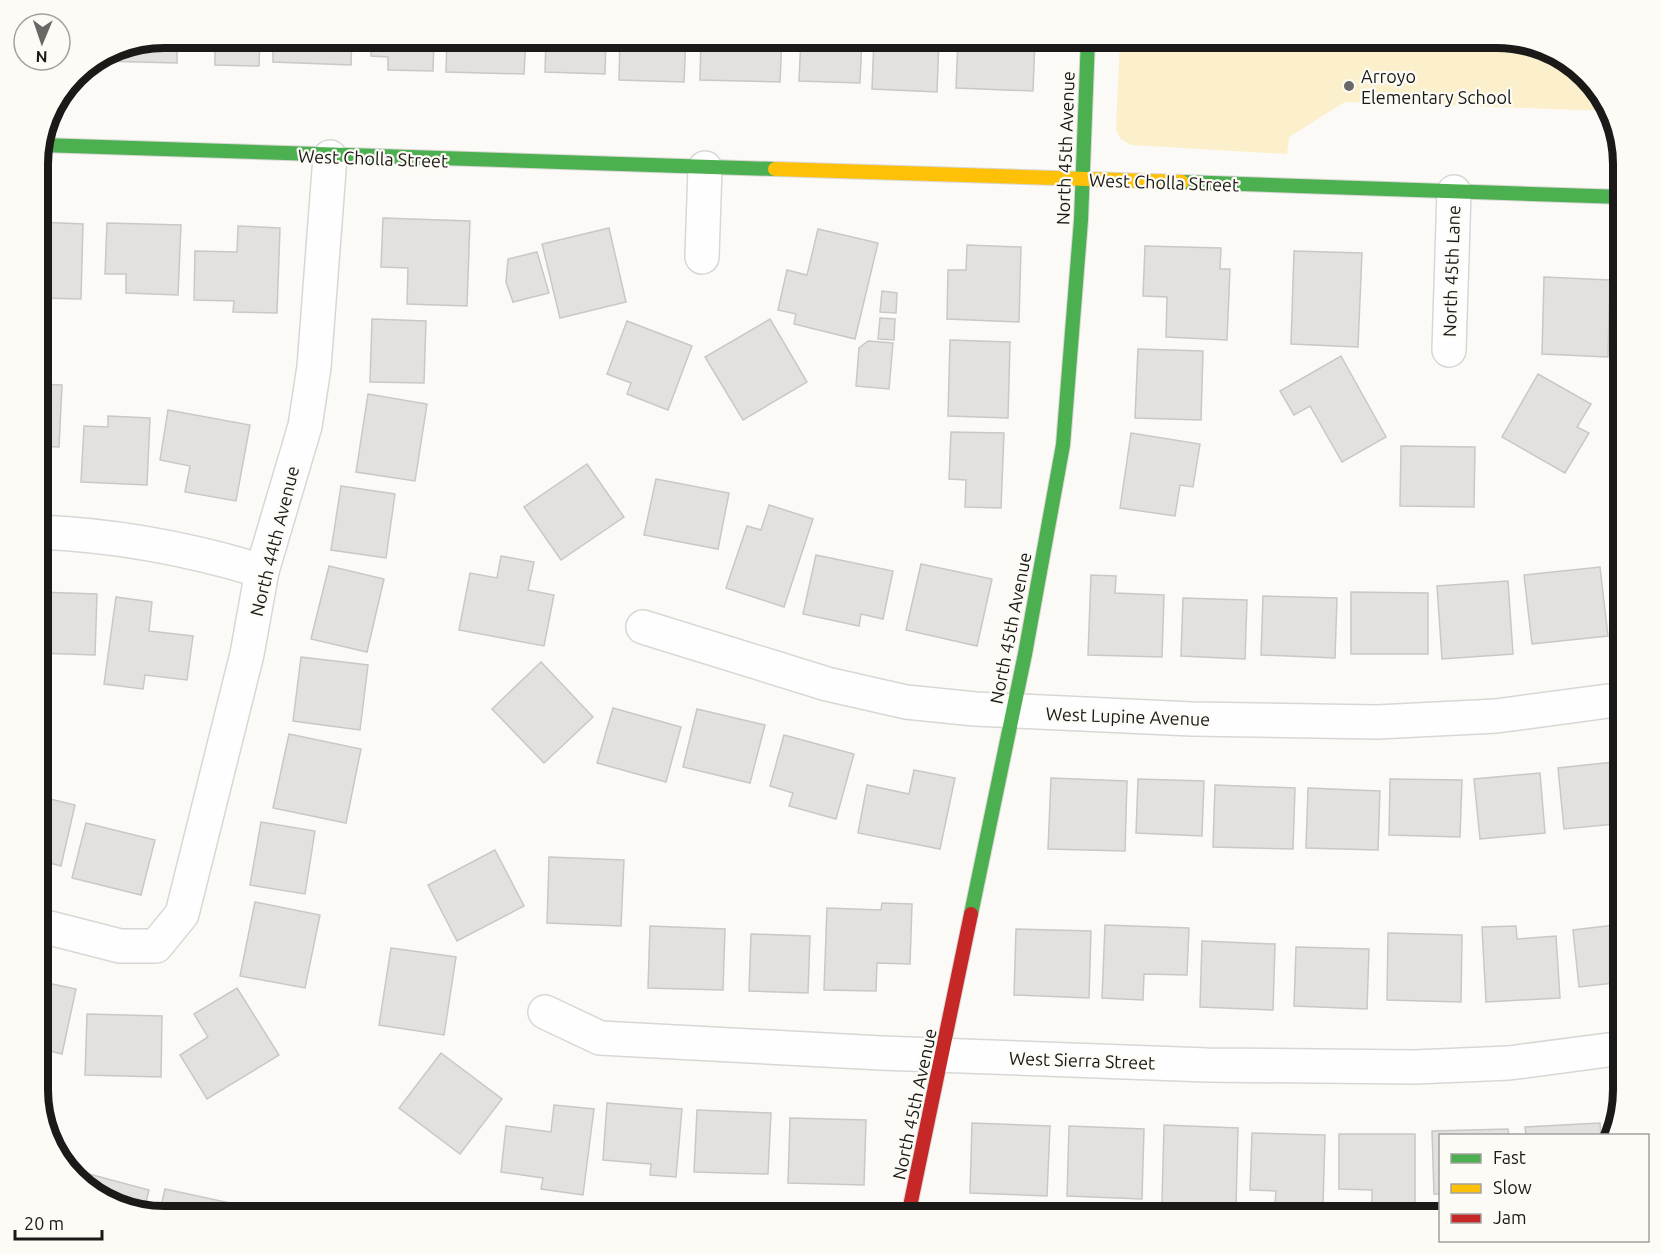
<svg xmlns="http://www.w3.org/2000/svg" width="1661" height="1254" viewBox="0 0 1661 1254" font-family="Ubuntu,sans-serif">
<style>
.green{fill:#fcefcc}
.building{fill:#e2e1df;stroke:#c9c8c6;stroke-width:1.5}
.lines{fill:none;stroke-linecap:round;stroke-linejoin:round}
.street-casing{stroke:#d8d7d5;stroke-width:36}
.fast-casing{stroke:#d8d7d5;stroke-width:16}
.slow-casing{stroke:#d8d7d5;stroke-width:16}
.jam-casing{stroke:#d8d7d5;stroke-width:16}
.street{stroke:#fefefe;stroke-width:33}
.fast{stroke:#4caf50;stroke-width:14}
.slow{stroke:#ffc107;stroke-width:14}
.jam{stroke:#c62828;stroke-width:14}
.poi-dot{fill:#696866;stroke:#fdfbf5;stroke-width:2}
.labels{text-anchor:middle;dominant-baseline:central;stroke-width:4.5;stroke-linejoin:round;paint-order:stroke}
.poi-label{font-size:18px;fill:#1b1a18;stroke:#fdfbf5;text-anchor:start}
.street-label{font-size:18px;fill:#1b1a18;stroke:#fdfbf5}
.rim{fill:none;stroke:#1b1a18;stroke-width:8}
</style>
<rect width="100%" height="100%" fill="#fbfaf7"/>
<!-- green -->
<polygon class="green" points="1120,38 1498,38 1574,64 1611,111 1345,102 1289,137 1287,154 1131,145 1121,139 1116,130"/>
<!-- building -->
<g class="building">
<polygon points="164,38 177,38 177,63 99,61 99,57 116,47"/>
<polygon points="206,38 260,38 259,66 215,65 215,47 206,47"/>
<polygon points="273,38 352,38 351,65 273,62"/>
<polygon points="372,38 434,38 433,71 388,70 388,57 371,56"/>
<polygon points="447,38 526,38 524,74 446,72"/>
<polygon points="546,38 606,38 605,74 545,72"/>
<polygon points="620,38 686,38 684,82 619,80"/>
<polygon points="701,38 782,38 780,82 700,80"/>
<polygon points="801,38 862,38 860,83 799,81"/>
<polygon points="874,38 939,38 937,92 872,89"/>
<polygon points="958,38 1035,38 1033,91 956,88"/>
<polygon points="383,218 470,221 467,306 407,304 408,268 381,267"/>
<polygon points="38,222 83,224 81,299 38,298"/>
<polygon points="107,223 181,225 178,295 126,293 126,274 105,274"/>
<polygon points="238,226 280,228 277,313 233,312 234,301 194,300 195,251 237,252"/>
<polygon points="609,228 626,302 560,318 542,244"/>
<polygon points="818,229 878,243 855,339 794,324 796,314 778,310 787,270 807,275"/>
<polygon points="967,245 1021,247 1019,322 947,319 948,270 966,270"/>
<polygon points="1145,246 1221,248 1220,269 1230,269 1227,340 1166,337 1167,297 1143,296"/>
<polygon points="1294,251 1362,253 1358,347 1291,344"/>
<polygon points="537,252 549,293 513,302 506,282 508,259"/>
<polygon points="1544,277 1610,280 1608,357 1542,354"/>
<polygon points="882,291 897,293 896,313 880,312"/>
<polygon points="880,318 895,319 894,340 878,339"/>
<polygon points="372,319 426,321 424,383 370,382"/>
<polygon points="770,319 807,382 743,420 705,357"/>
<polygon points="627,321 692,346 668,410 627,394 631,383 607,374"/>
<polygon points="950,340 1010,342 1008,418 948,416"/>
<polygon points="868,341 893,343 889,389 856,386 859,348"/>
<polygon points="1138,349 1203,351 1201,420 1135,418"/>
<polygon points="1341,356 1386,437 1342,462 1310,406 1294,415 1280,391"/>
<polygon points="1538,374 1591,404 1577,427 1589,433 1565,473 1502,437"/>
<polygon points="38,384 62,385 59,447 38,446"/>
<polygon points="368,394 427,404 415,481 356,472"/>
<polygon points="168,410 250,425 236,501 185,492 190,466 160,460"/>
<polygon points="108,416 150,418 147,485 81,482 84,426 108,427"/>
<polygon points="951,432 1004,433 1001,508 965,507 966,480 949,479"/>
<polygon points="1131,433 1200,444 1193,487 1180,485 1175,516 1120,508"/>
<polygon points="1401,446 1475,447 1474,507 1400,506"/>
<polygon points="587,464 624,517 561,560 524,507"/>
<polygon points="656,479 729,493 718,549 644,535"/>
<polygon points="341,486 395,494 386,558 331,550"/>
<polygon points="769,505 813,519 784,607 726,588 747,526 761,530"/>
<polygon points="816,555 893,571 883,619 861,614 859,626 803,614"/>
<polygon points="501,556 534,562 528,590 554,595 544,646 459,630 470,573 497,578"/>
<polygon points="921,564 992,579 977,646 906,630"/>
<polygon points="329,566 384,579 367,652 311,639"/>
<polygon points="1600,567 1608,636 1532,644 1524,575"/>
<polygon points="1623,574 1623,629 1613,576"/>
<polygon points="1091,575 1116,576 1115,593 1164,595 1162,657 1088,655"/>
<polygon points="1508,581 1513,654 1442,659 1437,586"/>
<polygon points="38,592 97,594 95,655 38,653"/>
<polygon points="1351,592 1428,593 1428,654 1351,654"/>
<polygon points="1263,596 1337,598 1335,658 1261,655"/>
<polygon points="116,597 152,602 149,631 193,636 187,680 145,675 143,689 104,684"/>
<polygon points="1183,598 1247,600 1245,659 1181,656"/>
<polygon points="301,657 368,665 360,730 293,721"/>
<polygon points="541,662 593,717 544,763 492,709"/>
<polygon points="613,708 681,727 666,782 597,763"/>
<polygon points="697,709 765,725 750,783 683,767"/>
<polygon points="289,734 361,749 346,823 273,808"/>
<polygon points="784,735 854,754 836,819 789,806 793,793 770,786"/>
<polygon points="1623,761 1623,833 1616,834 1615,824 1564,829 1558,768"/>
<polygon points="914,770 955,778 940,849 858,833 867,785 909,794"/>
<polygon points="1540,773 1545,833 1480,839 1474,779"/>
<polygon points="1051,778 1127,781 1125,851 1048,849"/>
<polygon points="1138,779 1204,781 1202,836 1136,833"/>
<polygon points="1390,779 1462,780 1460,837 1389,835"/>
<polygon points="1215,785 1295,788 1293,849 1213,847"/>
<polygon points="1308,788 1380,791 1378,850 1306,848"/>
<polygon points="38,796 75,805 61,866 38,860"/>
<polygon points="261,822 315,831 305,894 250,885"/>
<polygon points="86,823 155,840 141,895 72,878"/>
<polygon points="495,850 524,906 457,941 428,885"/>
<polygon points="549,857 624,860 621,926 547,923"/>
<polygon points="255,902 320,915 305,988 240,976"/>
<polygon points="882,903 912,904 910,964 877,963 876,991 824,990 827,908 881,910"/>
<polygon points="1623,924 1623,982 1579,987 1573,930"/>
<polygon points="1105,925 1189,928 1187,975 1144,974 1143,1000 1102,998"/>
<polygon points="650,926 725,929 723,990 648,988"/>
<polygon points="1516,926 1517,939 1556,936 1560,998 1486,1002 1482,927"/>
<polygon points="1016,929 1091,931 1089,998 1014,995"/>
<polygon points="1388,933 1462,935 1461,1002 1387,1000"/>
<polygon points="751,934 810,936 808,993 749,991"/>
<polygon points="1202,941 1275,944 1273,1010 1200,1007"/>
<polygon points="1296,947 1369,949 1367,1009 1294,1006"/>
<polygon points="391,948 456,957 444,1035 379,1025"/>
<polygon points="38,981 76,989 62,1054 38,1048"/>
<polygon points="237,988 279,1055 207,1099 180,1055 208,1037 194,1014"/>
<polygon points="87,1014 162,1016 161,1077 85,1075"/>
<polygon points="441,1053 502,1099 460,1154 399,1108"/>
<polygon points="607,1103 682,1109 676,1177 650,1175 651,1164 603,1160"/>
<polygon points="554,1105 594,1109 583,1195 541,1189 543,1178 501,1172 506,1126 551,1132"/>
<polygon points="697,1110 771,1113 768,1174 694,1172"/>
<polygon points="790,1118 866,1120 864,1185 788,1183"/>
<polygon points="972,1123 1050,1126 1047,1196 970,1193"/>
<polygon points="1600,1123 1601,1136 1526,1136 1525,1127"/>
<polygon points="1164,1125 1238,1128 1236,1206 1162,1204"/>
<polygon points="1069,1126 1144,1129 1142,1199 1067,1196"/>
<polygon points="1508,1129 1509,1136 1440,1136 1440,1194 1434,1194 1432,1131"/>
<polygon points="1252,1133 1325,1135 1323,1205 1275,1203 1276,1191 1250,1190"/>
<polygon points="1339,1134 1415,1134 1415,1204 1372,1204 1372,1190 1339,1189"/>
<polygon points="89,1174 149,1190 144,1210 87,1190"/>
<polygon points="165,1189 235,1204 232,1216 159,1215"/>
</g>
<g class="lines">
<!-- street casing -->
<g class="street-casing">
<g id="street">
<polyline points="702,257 705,168"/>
<polyline points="1449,350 1454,192"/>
<path d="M38 532C114 535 190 549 262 571"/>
<polyline points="643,627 827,684 906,702 975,709 1192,719 1377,722 1496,716 1623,699"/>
<polyline points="38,925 120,946 156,946 182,914 247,654 262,571 305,426 314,367 330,157"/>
<polyline points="545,1012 600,1038 881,1053 1207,1065 1415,1067 1509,1063 1623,1048"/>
</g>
</g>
<!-- fast casing -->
<g class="fast-casing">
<g id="fast">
<polyline points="41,145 775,169"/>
<polyline points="1182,182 1623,197"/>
<polyline points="971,914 1025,654 1063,445 1081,220 1088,38"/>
</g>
</g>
<!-- slow casing -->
<g class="slow-casing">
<polyline id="slow" points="775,169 1182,182"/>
</g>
<!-- jam casing -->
<g class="jam-casing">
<polyline id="jam" points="908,1216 971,914"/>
</g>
<!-- street -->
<use href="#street" class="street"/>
<!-- fast -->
<use href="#fast" class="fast"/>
<!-- slow -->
<use href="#slow" class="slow"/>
<!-- jam -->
<use href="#jam" class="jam"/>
</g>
<!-- markers -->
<circle class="poi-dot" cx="1349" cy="86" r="6"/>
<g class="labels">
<!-- poi labels -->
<g class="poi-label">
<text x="1361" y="76">Arroyo<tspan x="1361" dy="21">Elementary School</tspan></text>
</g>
<!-- street labels -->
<g class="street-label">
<text transform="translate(1065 148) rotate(-88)">North 45th Avenue</text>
<text transform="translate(373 158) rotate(2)">West Cholla Street</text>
<text transform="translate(1164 182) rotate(2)">West Cholla Street</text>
<text transform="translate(1451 271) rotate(-88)">North 45th Lane</text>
<text transform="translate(274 541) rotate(-76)">North 44th Avenue</text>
<text transform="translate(1010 628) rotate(-79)">North 45th Avenue</text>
<text transform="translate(1128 716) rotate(2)">West Lupine Avenue</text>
<text transform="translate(1082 1060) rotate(2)">West Sierra Street</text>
<text transform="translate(914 1104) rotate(-78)">North 45th Avenue</text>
</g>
</g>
<!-- crop -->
<path d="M0 0H1661V1254H0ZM164 48H1497A116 116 0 0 1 1613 164V1090A116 116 0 0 1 1497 1206H164A116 116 0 0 1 48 1090V164A116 116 0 0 1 164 48Z" fill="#fdfbf5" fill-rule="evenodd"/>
<path class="rim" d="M164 48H1497A116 116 0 0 1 1613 164V1090A116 116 0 0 1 1497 1206H164A116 116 0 0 1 48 1090V164A116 116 0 0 1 164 48Z"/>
<!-- legend -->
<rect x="1439" y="1134" width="210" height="108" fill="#fdfbf5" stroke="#a3a19d" stroke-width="1.5"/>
<rect x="1451" y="1154" width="30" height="9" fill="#4caf50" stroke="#a3a19d" stroke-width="1.5"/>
<text x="1493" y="1164" font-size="18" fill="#1b1a18">Fast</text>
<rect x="1451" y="1184" width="30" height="9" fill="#ffc107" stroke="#a3a19d" stroke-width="1.5"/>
<text x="1493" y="1194" font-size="18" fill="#1b1a18">Slow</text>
<rect x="1451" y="1214" width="30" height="9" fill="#c62828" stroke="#a3a19d" stroke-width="1.5"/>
<text x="1493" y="1224" font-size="18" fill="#1b1a18">Jam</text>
<!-- north arrow -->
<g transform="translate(42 42) rotate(182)"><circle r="28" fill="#fdfbf5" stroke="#a3a19d" stroke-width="1.5"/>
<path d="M0-4.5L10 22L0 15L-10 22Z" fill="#696866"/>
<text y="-9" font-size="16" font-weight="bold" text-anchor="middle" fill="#1b1a18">N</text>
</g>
<!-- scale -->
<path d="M15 1230v9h87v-9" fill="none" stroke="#1b1a18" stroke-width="3"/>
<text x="24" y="1230" font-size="18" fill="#1b1a18" stroke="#fdfbf5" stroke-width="4.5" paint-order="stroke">20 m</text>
</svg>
